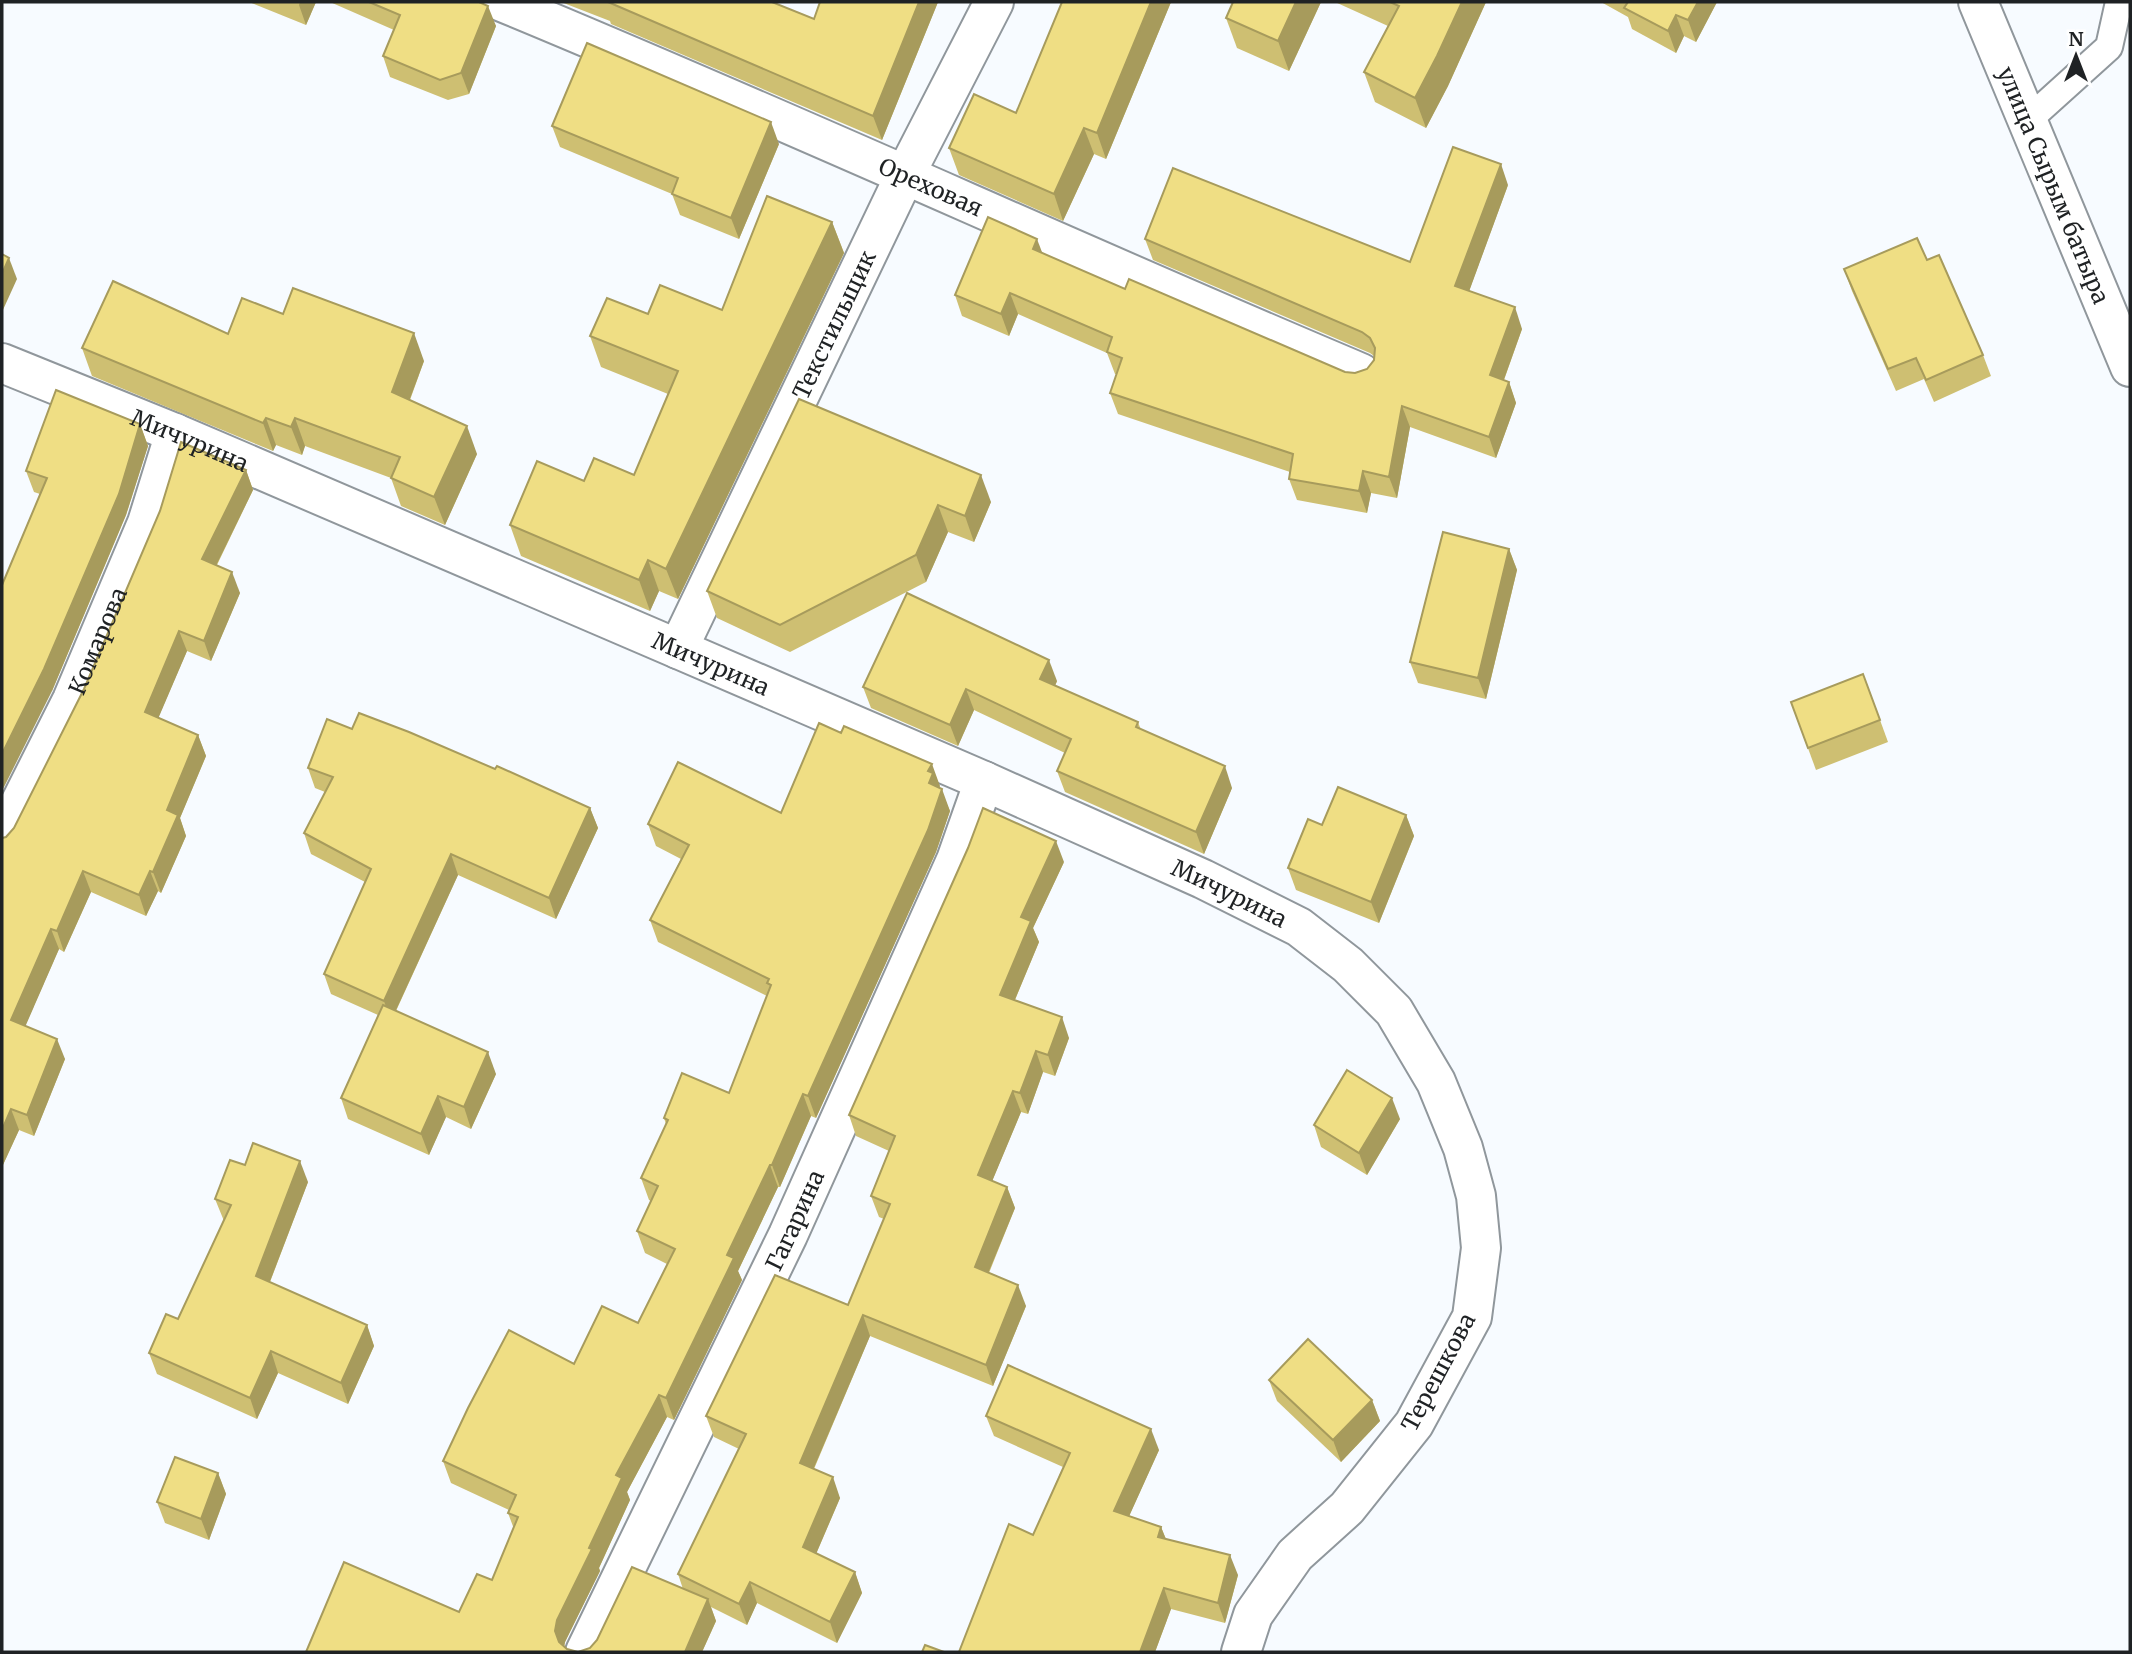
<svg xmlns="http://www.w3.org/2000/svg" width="2132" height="1654" viewBox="0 0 2132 1654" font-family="Merriweather,serif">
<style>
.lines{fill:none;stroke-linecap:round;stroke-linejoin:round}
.service-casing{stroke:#90979c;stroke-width:30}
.minor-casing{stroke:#90979c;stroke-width:42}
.tertiary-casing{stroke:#90979c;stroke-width:42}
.service{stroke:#fff;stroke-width:26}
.minor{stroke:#fff;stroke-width:38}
.tertiary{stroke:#fff;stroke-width:38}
.wall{fill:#cebf72}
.shaded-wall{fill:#a79b5c}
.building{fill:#efde84;stroke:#a79b5c;stroke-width:2}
.labels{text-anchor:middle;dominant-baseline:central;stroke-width:5;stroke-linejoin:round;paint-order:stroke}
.street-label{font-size:23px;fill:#1f2224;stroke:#fff}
</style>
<rect width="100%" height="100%" fill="#f7fbff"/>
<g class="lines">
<!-- service casing -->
<g class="service-casing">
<polyline id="service" points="2028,120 2109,47 2119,2"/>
</g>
<!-- minor casing -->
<g class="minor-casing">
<g id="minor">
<path id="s1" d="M502 2C791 121 1073 252 1361 373"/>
<path id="s2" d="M2 363 175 433 678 649 984 781 1203 879 1299 927 1348 965 1394 1011 1436 1082 1463 1148 1476 1196 1481 1248 1472 1317 1414 1424 1347 1508 1295 1555 1253 1615 1241 1652"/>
<path id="s3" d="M678 649 906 173 994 2"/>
<path id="s4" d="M2 839 72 700 147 523 175 433"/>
<path id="s5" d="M585 1652 788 1235 956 860 984 781"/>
</g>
</g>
<!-- tertiary casing -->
<g class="tertiary-casing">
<g id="tertiary">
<path id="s6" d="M1978 2 2130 367"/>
</g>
</g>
<!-- service -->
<use href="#service" class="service"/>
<!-- minor -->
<use href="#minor" class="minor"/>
<!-- tertiary -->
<use href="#tertiary" class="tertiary"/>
</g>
<!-- wall -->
<g class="wall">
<polygon points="249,2 316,2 306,25"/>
<polygon points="330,2 479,2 496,26 469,94 448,100 390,77 383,56 394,30"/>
<polygon points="561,2 772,2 814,19 938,2 882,140 611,24 610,21"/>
<polygon points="1062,2 1171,2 1106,159 1094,154 1063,221 959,175 949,148 1016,113"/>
<polygon points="1233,2 1321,2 1289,71 1237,48 1226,18"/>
<polygon points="1335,2 1486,2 1448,86 1426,128 1375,102 1364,72 1388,26"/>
<polygon points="1601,2 1717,2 1696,42 1684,36 1676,53 1632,29 1628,17"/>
<polygon points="552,126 779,144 739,239 680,215 672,194 560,147"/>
<polygon points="1508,185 1469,291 1522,329 1504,380 1509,382 1516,403 1496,458 1410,427 1397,498 1371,493 1367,513 1297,500 1289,479 1290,472 1118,414 1110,393 1117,374 1115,374 1107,353 1018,314 1009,336 962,316 955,295 1043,253 1125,289 1345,372 1355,373 1367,369 1374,360 1374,356 1370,353 1153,260 1145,239 1410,262"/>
<polygon points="832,222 844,253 678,599 659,591 650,611 521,556 510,525 584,481 634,475 668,394 601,367 590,336 648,314 722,310"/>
<polygon points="1927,260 1983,355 1991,376 1934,402 1924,379 1896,391 1852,291 1844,269"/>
<polygon points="283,314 424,361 410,400 477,454 445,525 401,506 391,478 305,446 302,455 276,445 273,451 92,376 82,348 228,334"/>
<polygon points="799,399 991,502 974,542 948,532 926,582 790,652 717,618 707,591"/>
<polygon points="140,424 148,446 126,515 52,691 40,494 34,492 26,471"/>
<polygon points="246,470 253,490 217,565 240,593 211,661 187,651 158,718 198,735 206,756 180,818 186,836 161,893 158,891 146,916 91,892 64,952 59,949 25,1026 65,1059 34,1136 19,1130 2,1167 6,837 14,828"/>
<polygon points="1509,549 1517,570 1486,699 1418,683 1410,662"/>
<polygon points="1057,681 1055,686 1138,722 1141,730 1232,788 1204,854 1065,792 1057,771 1065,753 974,710 958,746 871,708 863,687"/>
<polygon points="1791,702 1880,720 1888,742 1816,770"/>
<polygon points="352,729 495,769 590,808 598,828 556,919 458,875 396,1011 496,1074 471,1129 446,1117 429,1155 348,1119 341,1098 378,1015 331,994 324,974 365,882 311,854 304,833 325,792 315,788 308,768"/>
<polygon points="940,786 939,787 950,811 936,852 816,1118 811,1116 780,1187 778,1187 738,1271 742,1280 674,1420 667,1417 627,1492 630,1500 599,1568 600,1571 565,1642 564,1647 567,1649 578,1652 590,1648 683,1589 678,1574 739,1449 714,1437 706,1416 848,1305 884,1219 879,1217 871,1196 889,1151 856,1136 849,1115 1064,862 1033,928 1039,942 1015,1000 1069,1038 1055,1076 1043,1072 1028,1114 1021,1112 992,1181 1007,1187 1015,1208 989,1273 1026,1306 993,1386 870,1336 814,1469 840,1498 816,1554 855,1572 862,1593 837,1643 757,1603 747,1625 711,1607 716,1621 702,1652 306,1652 459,1612 492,1580 514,1529 508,1513 509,1510 451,1483 443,1461 574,1364 638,1323 667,1264 645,1253 637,1231 651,1201 649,1200 641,1178 666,1124 664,1118 729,1093 767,996 658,942 650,920 681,859 656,846 648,824 781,813"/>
<polygon points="1406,815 1414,836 1379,923 1296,890 1288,868"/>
<polygon points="1400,1119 1367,1175 1321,1147 1314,1125"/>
<polygon points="245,1165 308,1182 270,1282 367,1325 374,1346 348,1404 278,1373 257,1419 157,1374 149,1353 178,1319 224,1221 215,1199"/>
<polygon points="1269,1380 1372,1400 1380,1421 1341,1462 1277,1401"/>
<polygon points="986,1416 1159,1450 1129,1516 1161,1527 1166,1539 1238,1575 1225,1623 1171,1609 1155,1652 959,1652 1033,1535 1063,1467 994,1436"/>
<polygon points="218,1473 226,1494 209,1540 165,1523 157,1502"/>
</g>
<!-- shaded-wall -->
<g class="shaded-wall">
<polygon points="300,2 316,2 306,25 299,5"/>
<polygon points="919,2 938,2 882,140 873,116"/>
<polygon points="1151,2 1171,2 1106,159 1097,133"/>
<polygon points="1296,2 1321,2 1289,71 1278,41"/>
<polygon points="1462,2 1486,2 1448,86 1426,128 1415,98"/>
<polygon points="1698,2 1717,2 1696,42 1688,20"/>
<polygon points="488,6 496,26 469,94 461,73"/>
<polygon points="1676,15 1684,36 1676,53 1668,31"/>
<polygon points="771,122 779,144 739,239 731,218"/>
<polygon points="1084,128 1094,154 1063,221 1054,194"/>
<polygon points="1501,164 1508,185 1463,308 1455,286"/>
<polygon points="832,222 844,253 678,599 666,569"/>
<polygon points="1037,239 1045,260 1033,249"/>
<polygon points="9,258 17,279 2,312 2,274"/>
<polygon points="1010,293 1018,314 1009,336 1001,314"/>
<polygon points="1515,307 1522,329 1498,396 1490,375"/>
<polygon points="414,333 424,361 402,420 392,392"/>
<polygon points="1509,382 1516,403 1496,458 1489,437"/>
<polygon points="1402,406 1410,427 1397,498 1389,477"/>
<polygon points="266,418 276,445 273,451 263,423"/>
<polygon points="295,418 305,446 302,455 291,427"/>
<polygon points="140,424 148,446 126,515 52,691 2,791 2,754"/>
<polygon points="467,426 477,454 445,525 434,497"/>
<polygon points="246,470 253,490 209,580 202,559"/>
<polygon points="1363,471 1371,493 1367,513 1359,491"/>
<polygon points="981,475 991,502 974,542 965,516"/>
<polygon points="938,505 948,532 926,582 916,555"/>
<polygon points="1509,549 1517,570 1486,699 1478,678"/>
<polygon points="648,560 659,591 650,611 639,580"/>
<polygon points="232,572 240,593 211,661 204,641"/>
<polygon points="179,631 187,651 152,733 145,712"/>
<polygon points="1049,660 1057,681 1048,701 1040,679"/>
<polygon points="966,689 974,710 958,746 950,725"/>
<polygon points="198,735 206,756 180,818 186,836 161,893 153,872 167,810"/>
<polygon points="932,764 940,786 939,788 942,789 950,811 936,852 816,1118 808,1096 929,783 928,771"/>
<polygon points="1225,766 1232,788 1204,854 1196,832"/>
<polygon points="590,808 598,828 556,919 549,898"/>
<polygon points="1406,815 1414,836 1379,923 1371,902"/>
<polygon points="1056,841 1064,862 1033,928 1039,942 1008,1016 1000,995 1021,917"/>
<polygon points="451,854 458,875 391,1021 384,1001"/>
<polygon points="83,871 91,892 64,952 57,931"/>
<polygon points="150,871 158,891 146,916 139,895"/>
<polygon points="51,929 59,949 19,1041 11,1020"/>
<polygon points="1062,1017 1069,1038 1055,1076 1048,1055"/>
<polygon points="57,1039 65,1059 34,1136 27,1115"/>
<polygon points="1036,1051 1043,1072 1028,1114 1020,1093"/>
<polygon points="488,1052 496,1074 471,1129 464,1107"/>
<polygon points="1013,1091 1021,1112 986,1196 978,1175"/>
<polygon points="803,1094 811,1116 780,1187 772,1165"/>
<polygon points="438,1096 446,1117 429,1155 421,1134"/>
<polygon points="1392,1098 1400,1119 1367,1175 1359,1153"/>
<polygon points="11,1109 19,1130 2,1167 2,1130"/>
<polygon points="300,1161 308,1182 264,1297 256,1276"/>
<polygon points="770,1165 778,1187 738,1271 742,1280 674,1420 666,1398 727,1255"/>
<polygon points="1007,1187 1015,1208 982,1288 975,1267"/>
<polygon points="1018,1285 1026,1306 993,1386 986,1365"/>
<polygon points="863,1315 870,1336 807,1484 800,1463"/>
<polygon points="367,1325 374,1346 348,1404 341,1383"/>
<polygon points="271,1351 278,1373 257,1419 250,1398"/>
<polygon points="659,1395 667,1417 627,1492 630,1500 599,1568 600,1571 565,1642 563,1652 562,1652 555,1631 557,1620 589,1548 616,1475"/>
<polygon points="1372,1400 1380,1421 1341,1462 1333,1440"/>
<polygon points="1151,1429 1159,1450 1122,1532 1114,1511"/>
<polygon points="218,1473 226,1494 209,1540 201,1519"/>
<polygon points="833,1477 840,1498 810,1568 803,1547"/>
<polygon points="1161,1527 1169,1547 1158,1537"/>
<polygon points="1230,1555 1238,1575 1225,1623 1218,1603"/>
<polygon points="855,1572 862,1593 837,1643 830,1622"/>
<polygon points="750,1582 757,1603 747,1625 739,1604"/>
<polygon points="1164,1588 1171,1609 1155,1652 1140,1652"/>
<polygon points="708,1599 716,1621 702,1652 685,1652"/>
</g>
<!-- building -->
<g class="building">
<polygon points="369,2 479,2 488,6 461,73 440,80 383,56 400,15"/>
<polygon points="608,2 772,2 814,19 820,2 919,2 873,116"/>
<polygon points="1062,2 1151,2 1097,133 1084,128 1054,194 949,148 974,94 1016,113"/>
<polygon points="1233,2 1296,2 1278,41 1226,18"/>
<polygon points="1390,2 1462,2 1437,56 1415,98 1364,72 1399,6"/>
<polygon points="1628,2 1698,2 1688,20 1676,15 1668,31 1624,8"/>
<polygon points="587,43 771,122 731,218 672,194 678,178 552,126"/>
<polygon points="1453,147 1501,164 1455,286 1515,307 1490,375 1509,382 1489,437 1402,406 1389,477 1363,471 1359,491 1289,479 1293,454 1110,393 1122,358 1107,352 1112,337 1010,293 1001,314 955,295 988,217 1037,239 1033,249 1125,289 1129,279 1345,372 1355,373 1367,369 1374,360 1375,348 1370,338 1362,332 1145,239 1173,168 1410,262"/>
<polygon points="767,196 832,222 666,569 648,560 639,580 510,525 537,461 584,481 594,458 634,475 678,371 590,336 607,298 648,314 660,285 722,310"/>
<polygon points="1917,238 1927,260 1939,255 1983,355 1926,380 1916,358 1888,369 1844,269"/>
<polygon points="2,254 9,258 2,274"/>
<polygon points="113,281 228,334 242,298 283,314 293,288 414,333 392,392 467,426 434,497 391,478 400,457 295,418 291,427 266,418 263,423 82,348"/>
<polygon points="56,390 140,424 119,494 44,669 2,754 2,585 47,478 26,471"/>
<polygon points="799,399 981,475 965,516 938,505 916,555 780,625 707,591"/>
<polygon points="181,442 246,470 202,559 232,572 204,641 179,631 145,712 198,735 167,810 178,815 153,872 150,871 139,895 83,871 57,931 51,929 11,1020 57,1039 27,1115 11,1109 2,1130 2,838 6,837 14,828 84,689 160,511"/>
<polygon points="1443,532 1509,549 1478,678 1410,662"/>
<polygon points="907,593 1049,660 1040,679 1138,722 1136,727 1225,766 1196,832 1057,771 1071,739 966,689 950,725 863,687"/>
<polygon points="1863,674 1880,720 1808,748 1791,702"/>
<polygon points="359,713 409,732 495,769 497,766 590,808 549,898 451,854 384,1001 324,974 371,869 304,833 333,777 308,768 327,719 352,729"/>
<polygon points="819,723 841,733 844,726 932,764 928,771 933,773 929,783 942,789 928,830 808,1096 803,1094 772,1165 770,1165 727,1255 734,1258 666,1398 659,1395 616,1475 622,1478 589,1548 592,1549 557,1620 555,1631 559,1642 567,1649 578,1652 590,1648 597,1640 632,1567 708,1599 685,1652 306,1652 344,1562 459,1612 477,1574 492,1580 518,1517 508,1513 516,1495 443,1461 468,1408 509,1330 574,1364 602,1306 638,1323 675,1249 637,1231 658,1186 641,1178 668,1120 664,1118 682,1073 729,1093 771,985 767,983 769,979 650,920 689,845 648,824 678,762 781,813"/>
<polygon points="1338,787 1406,815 1371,902 1288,868 1308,819 1322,825"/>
<polygon points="983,808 1056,841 1021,917 1031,921 1000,995 1062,1017 1048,1055 1036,1051 1020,1093 1013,1091 978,1175 1007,1187 975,1267 1018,1285 986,1365 863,1315 800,1463 833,1477 803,1547 855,1572 830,1622 750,1582 739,1604 678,1574 746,1434 706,1416 775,1275 848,1305 890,1204 871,1196 895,1136 849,1115 968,848"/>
<polygon points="383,1005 488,1052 464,1107 438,1096 421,1134 341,1098"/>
<polygon points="1347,1070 1392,1098 1359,1153 1314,1125"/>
<polygon points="253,1143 300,1161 256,1276 367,1325 341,1383 271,1351 250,1398 149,1353 166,1314 178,1319 231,1205 215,1199 230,1160 245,1165"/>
<polygon points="1308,1339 1372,1400 1333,1440 1269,1380"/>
<polygon points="1008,1365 1151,1429 1114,1511 1161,1527 1158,1537 1230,1555 1218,1603 1164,1588 1140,1652 959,1652 1009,1524 1033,1535 1070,1453 986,1416"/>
<polygon points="175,1457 218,1473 201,1519 157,1502"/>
<polygon points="925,1645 944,1652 922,1652"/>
</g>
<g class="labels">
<!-- street labels -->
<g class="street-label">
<text stroke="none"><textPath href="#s6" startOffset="198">улица Сырым батыра</textPath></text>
<text stroke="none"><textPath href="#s1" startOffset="467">Ореховая</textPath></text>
<text stroke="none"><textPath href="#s3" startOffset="360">Текстильщик</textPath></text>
<text stroke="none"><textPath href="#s2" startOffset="203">Мичурина</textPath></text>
<text stroke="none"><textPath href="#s4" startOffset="220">Комарова</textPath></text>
<text stroke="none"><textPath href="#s2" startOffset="770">Мичурина</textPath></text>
<text stroke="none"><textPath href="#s2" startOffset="1337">Мичурина</textPath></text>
<text stroke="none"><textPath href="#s5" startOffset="480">Гагарина</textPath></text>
<text transform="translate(1438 1372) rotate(-62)">Терешкова</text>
</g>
</g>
<!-- border -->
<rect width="2132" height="1654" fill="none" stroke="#1f2224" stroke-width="7"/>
<!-- north arrow -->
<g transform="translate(2076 56)" stroke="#ffffff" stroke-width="5" paint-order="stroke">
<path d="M0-5L12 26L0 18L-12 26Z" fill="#1f2224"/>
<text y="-10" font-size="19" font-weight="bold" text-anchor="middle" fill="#1f2224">N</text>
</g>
</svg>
